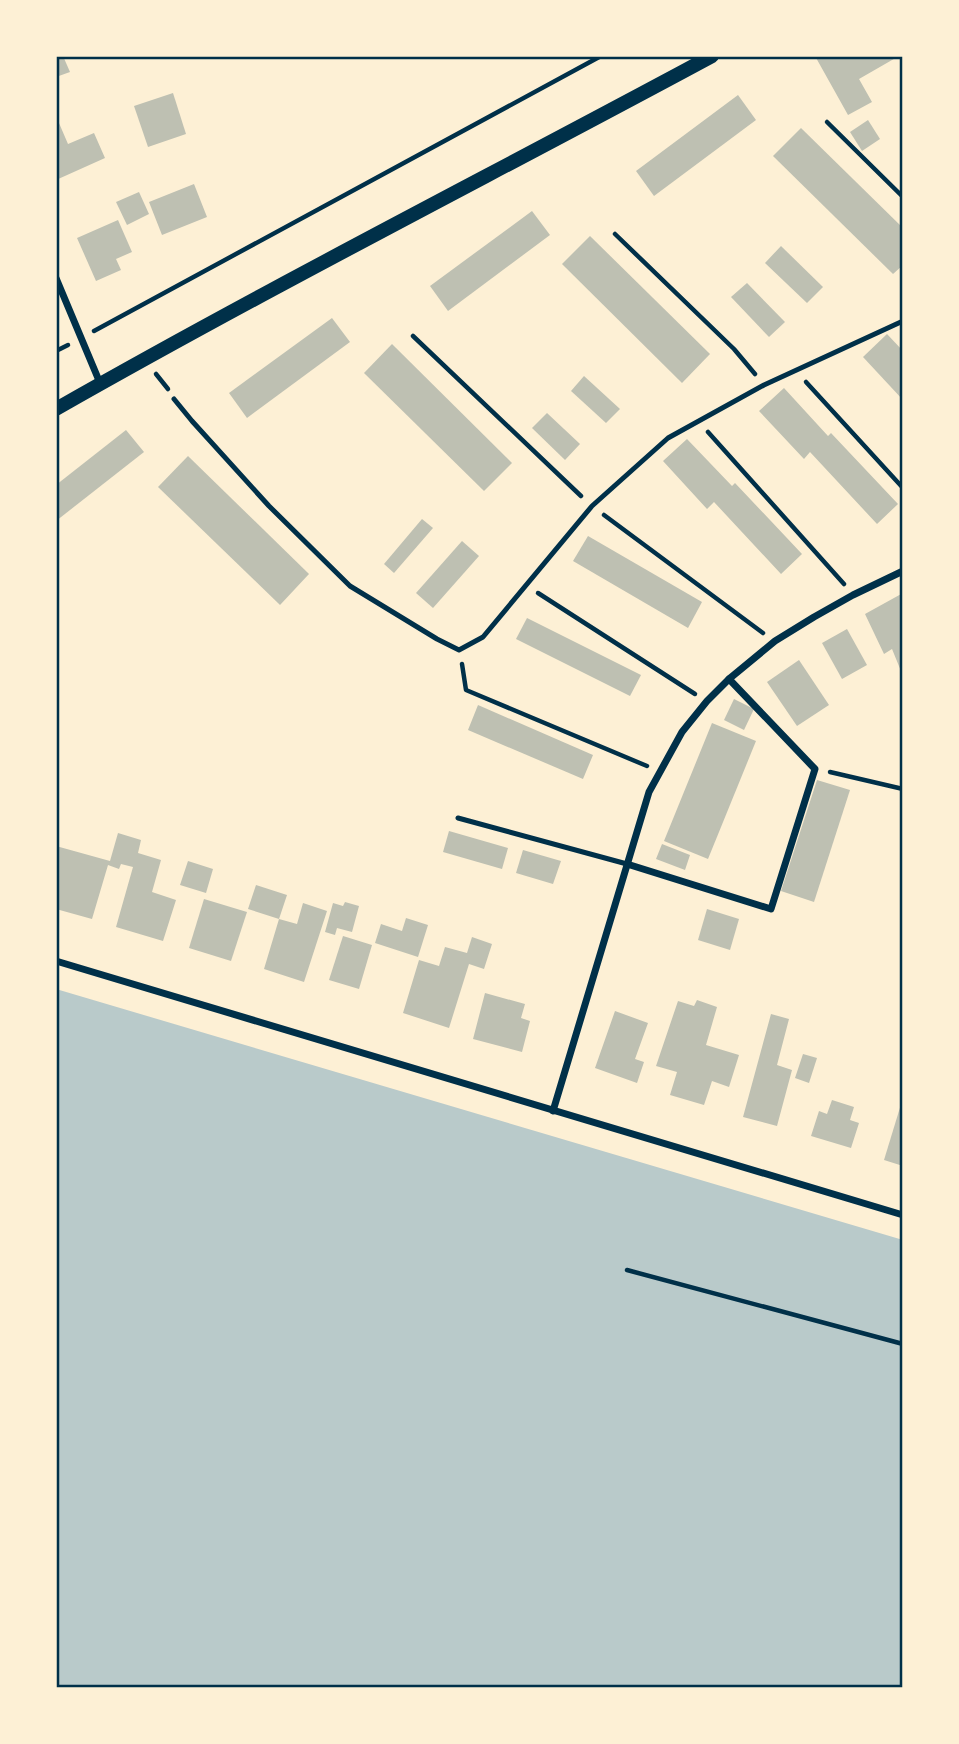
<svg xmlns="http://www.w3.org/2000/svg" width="959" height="1744" viewBox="0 0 959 1744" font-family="'Space Grotesk',sans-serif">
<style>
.green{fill:#b9caca}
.building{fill:#bec0b2}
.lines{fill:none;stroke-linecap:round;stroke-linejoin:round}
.path{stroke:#003049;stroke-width:4.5}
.service{stroke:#003049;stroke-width:5}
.minor{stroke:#003049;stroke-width:7}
.secondary{stroke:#003049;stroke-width:14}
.neatline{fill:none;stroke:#003049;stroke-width:2.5}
</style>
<rect width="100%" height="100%" fill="#fdf0d5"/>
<!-- green -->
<polygon class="green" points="56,989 903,1240 903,1688 56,1688"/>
<!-- building -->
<g class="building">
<polygon points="56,56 63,56 70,72 56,77"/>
<polygon points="815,56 899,56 859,79 872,102 848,115"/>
<polygon points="173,93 186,134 148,147 134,106"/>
<polygon points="738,95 756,120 654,196 636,171"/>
<polygon points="56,116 68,144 94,133 105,158 56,180"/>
<polygon points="868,120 880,139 862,151 850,132"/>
<polygon points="801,128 903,228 903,265 893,274 773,156"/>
<polygon points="194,184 207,217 162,235 149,202"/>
<polygon points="139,192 149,214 127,225 116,202"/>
<polygon points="532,211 550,235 448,311 430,286"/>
<polygon points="118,220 132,252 116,259 121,270 96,281 77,238"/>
<polygon points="590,236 710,354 682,383 562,264"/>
<polygon points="781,246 823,287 807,303 765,263"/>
<polygon points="747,283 785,322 769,337 731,297"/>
<polygon points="332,318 350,342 247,418 229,393"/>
<polygon points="887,334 903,351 903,400 863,357"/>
<polygon points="392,344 512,463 484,491 364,373"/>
<polygon points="584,376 620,409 606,423 571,391"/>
<polygon points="784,388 828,436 831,433 898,504 877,524 810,452 804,459 759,411"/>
<polygon points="547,413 580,444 565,460 532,428"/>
<polygon points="126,430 144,452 56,521 56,485"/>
<polygon points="687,439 732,486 735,483 802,554 781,574 714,502 707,509 663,461"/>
<polygon points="188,456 309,574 280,605 158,487"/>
<polygon points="422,519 433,528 394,573 384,564"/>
<polygon points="588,536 702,602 688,628 573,561"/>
<polygon points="462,541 479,556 433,608 416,593"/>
<polygon points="903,593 903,614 900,614 903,621 903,676 892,649 884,654 865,614"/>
<polygon points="527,618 641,675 630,696 516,639"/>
<polygon points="847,629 867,665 842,679 822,643"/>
<polygon points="799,660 829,705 797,726 767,682"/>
<polygon points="734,699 754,709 744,730 724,720"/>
<polygon points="478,705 593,755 583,779 468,730"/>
<polygon points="712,723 756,741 708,859 664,841"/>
<polygon points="817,780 850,790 814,902 781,891"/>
<polygon points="449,831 508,848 502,869 443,852"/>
<polygon points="118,833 141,840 138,853 161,860 152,892 176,900 163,941 116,927 133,867 121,864 119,869 108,865 92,919 56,909 56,846 110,861"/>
<polygon points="662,844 690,855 685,870 656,859"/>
<polygon points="523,850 561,861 553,884 516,873"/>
<polygon points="188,861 213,869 206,893 180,885"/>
<polygon points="256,885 287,895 279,919 248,909"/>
<polygon points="204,899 247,912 231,961 189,948"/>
<polygon points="345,902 359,906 352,932 337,928 335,935 325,932 333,903 343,906"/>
<polygon points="303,903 327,911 304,982 264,969 279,919 297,924"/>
<polygon points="707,909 739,919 730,950 698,940"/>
<polygon points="406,918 428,925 418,957 375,943 381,924 402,931"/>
<polygon points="343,936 372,945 359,989 329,980"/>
<polygon points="472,937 492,944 484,969 469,964 449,1028 403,1013 419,960 439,966 445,947 467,953"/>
<polygon points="485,993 525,1004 521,1018 530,1021 522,1052 473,1039"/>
<polygon points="697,1000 717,1007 706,1045 739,1055 729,1087 712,1081 704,1105 670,1095 677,1072 656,1066 678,1001 694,1006"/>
<polygon points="615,1011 648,1023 635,1059 644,1062 637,1083 595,1068"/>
<polygon points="771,1014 789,1019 777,1065 792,1070 777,1126 743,1117"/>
<polygon points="803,1054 817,1058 809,1083 795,1078"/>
<polygon points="832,1100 854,1107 850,1120 859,1123 851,1148 811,1136 819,1111 827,1114"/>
<polygon points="902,1101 903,1101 903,1166 884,1160"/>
</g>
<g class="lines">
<!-- path -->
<g class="path">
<polyline points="827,122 903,197"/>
<polyline points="615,234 734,349 755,374"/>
<polyline points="94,331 601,56"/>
<polyline points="413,336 581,496"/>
<polyline points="56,351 68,345"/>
<polyline points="156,374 168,389"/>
<polyline points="806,382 903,488"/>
<polyline points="708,432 844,584"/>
<polyline points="604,515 763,633"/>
<polyline points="538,593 695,694"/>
<polyline points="462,664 466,690 647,766"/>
<polyline points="830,772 903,789"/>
<polyline points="627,1270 903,1344"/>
</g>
<!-- service -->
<g class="service">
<polyline points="174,399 192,421 269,506 350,586 437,639 459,650 483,637 592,506 668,438 764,385 903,321"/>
<polyline points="458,818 627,864"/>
</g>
<!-- minor -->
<g class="minor">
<polyline points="56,278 100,383"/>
<polyline points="627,864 771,909 815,769 729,679"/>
<polyline points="56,961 903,1215"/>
<polyline points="553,1111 649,792 682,732 707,701 729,679 775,641 814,617 853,595 903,571"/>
</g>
<!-- secondary -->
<path class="secondary" d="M56 409C272 286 493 174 712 56"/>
</g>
<!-- border -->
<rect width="959" height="1744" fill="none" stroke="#fdf0d5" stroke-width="116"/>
<rect x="58" y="58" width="843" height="1628" class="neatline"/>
</svg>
